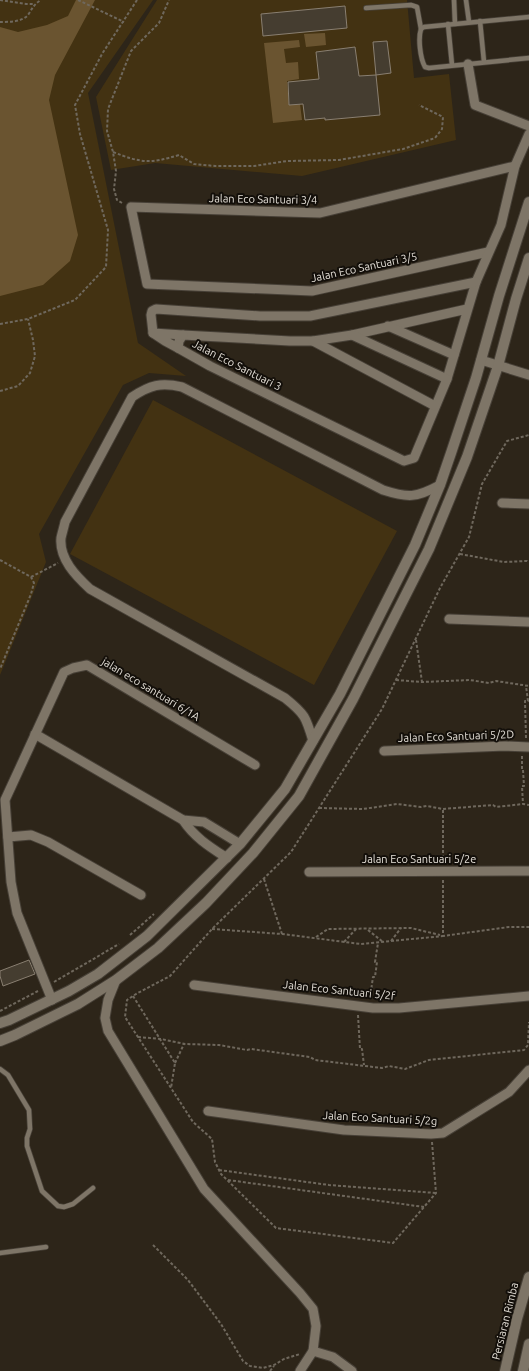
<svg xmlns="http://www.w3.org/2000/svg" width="529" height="1371" viewBox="0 0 529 1371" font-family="Ubuntu,sans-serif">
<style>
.green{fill:#433212}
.water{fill:#6a5430}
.building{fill:#453d30;stroke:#897f71}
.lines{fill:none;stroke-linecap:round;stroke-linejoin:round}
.service-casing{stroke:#474037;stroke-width:6}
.minor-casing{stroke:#474037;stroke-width:11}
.tertiary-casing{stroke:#474037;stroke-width:12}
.path{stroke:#6f685d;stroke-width:2;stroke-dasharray:3 2;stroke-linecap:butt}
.service{stroke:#7e7567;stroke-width:4.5}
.minor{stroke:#7e7567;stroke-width:9}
.tertiary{stroke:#7e7567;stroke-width:10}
.labels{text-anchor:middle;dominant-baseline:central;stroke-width:4;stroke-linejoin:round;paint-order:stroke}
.street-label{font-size:11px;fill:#e5e0d8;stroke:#130f0a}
</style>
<rect width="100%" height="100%" fill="#2d2519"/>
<!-- green -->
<g class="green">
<polygon points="0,0 153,0 88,93 138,343 186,376 149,373 123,385 39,534 46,562 0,675"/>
<polygon points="157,0 407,0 414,78 449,74 456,140 302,176 155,163 111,170 96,97"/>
<polygon points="153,400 397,531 314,685 70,554"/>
</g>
<!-- water -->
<g class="water">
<polygon points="76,0 95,0 55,75 49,100 78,235 70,261 43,285 0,296 0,27 18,32 47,25 68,16"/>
<polygon points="325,33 326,45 306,47 304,34"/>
<polygon points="299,40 300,47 284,49 286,63 298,62 299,79 287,81 289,105 300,104 302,120 273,123 264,43"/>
</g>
<!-- building -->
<g class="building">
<polygon points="345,6 347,28 263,36 261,14"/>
<polygon points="387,41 391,73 376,75 373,42"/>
<polygon points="355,47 359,76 376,75 380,115 325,120 325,118 305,120 303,104 289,105 288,82 319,79 316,52"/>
<polygon points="29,960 35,974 3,986 0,976 0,971"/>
</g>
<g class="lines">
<!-- service casing -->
<g class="service-casing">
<g id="service">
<polyline points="454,0 455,24"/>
<polyline points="466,0 469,22"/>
<polyline points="366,8 411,5 417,7 421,29"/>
<path d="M529 17 424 27 421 29C418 38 420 58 425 67L429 68 529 58"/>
<polyline points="480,21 484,62"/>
<polyline points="448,24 452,65"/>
<polyline points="0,1069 8,1075 29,1110 30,1129 27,1138 27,1146 42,1191 58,1206 64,1207 73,1204 93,1188"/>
<polyline points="0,1253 46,1247"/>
</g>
</g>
<!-- minor casing -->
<g class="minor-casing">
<g id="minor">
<polyline points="468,64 475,105 529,126"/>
<polyline points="488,252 312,291 147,284 131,207 320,213 515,166"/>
<polyline points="467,309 352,335 313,341 290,341 183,335 179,341 178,348 210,366 404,461 414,458 447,379 476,282 501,225 515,166 529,134"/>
<polyline points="388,326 454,355"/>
<polyline points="153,333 151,315 152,311 156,309 260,316 310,316 476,282"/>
<polyline points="352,335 447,379"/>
<polyline points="313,341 435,406"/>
<polyline points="178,348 165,341 153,333 183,335"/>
<polyline points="481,360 529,375"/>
<polyline points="502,503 529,504"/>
<polyline points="449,619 529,622"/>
<polyline points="35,734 183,820 204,822 240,844"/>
<path d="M313 741C306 717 305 714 285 698L90 589C76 576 59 559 61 538 62 533 64 527 65 522L132 397C150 385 161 382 182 387L383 490C408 498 416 498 440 485"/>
<polyline points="384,751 505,746 529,747"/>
<path d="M183 820C194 837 210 847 227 858"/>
<polyline points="8,837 31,835 48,842 141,895"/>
<polyline points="309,872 529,871"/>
<polyline points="116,980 108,1000 105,1018 108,1031 204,1189 300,1293 313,1309 316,1326 313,1351 300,1371"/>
<polyline points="194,985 373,1008 399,1008 529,996"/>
<polyline points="52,1000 17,913 11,882 5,800 64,672 73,668 87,665 255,765"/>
<polyline points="208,1111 344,1130 431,1134 443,1133 509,1092 529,1070"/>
<polyline points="313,1351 333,1357 352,1371"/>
</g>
</g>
<!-- tertiary casing -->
<g class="tertiary-casing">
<g id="tertiary">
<polyline points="0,1023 9,1020 69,991 98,974 147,936 240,844 285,789 340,694 415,545 440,485 451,453 476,378 499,296 529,202"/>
<polyline points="0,1041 15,1035 78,1004 116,980 158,948 206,903 253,853 299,796 353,699 429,549 467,457 498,366 516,299 529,258"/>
<polyline points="505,1371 517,1319 529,1277"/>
<polyline points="523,1371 529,1344"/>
</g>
</g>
<!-- path -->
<g class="path">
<polyline points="0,0 26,4 34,4"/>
<polyline points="78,0 124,22"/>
<path d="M0 22C9 22 22 22 28 15 32 9 34 4 41 0"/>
<path d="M113 152C141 163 150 164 179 155L194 164 215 166H254L287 161 339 160 403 149 435 138 442 129 443 117 419 105"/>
<polyline points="122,203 117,200 114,189 116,171 113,152 107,131 108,109 131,51 159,23 169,0"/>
<polyline points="0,324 28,319 75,300 106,267 108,230 80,134 75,105 102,54 137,0"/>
<polyline points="0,391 18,386 30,373 35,356 33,340 28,319"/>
<polyline points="460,554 504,562 527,561 529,562"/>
<polyline points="0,560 31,577 34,583 31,594 0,669"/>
<polyline points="31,577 58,563"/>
<polyline points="416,640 422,682"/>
<polyline points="396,680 422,682 470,680 489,683 496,681 529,686"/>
<polyline points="526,738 525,701 528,701 526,686"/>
<polyline points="522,756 522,770 523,770 524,786 522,786 523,804"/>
<polyline points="319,808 363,809 397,804 421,807 427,806 443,809 493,805 496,807 523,804 529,805"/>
<polyline points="443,863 443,809"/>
<polyline points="264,879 282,934"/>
<polyline points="443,880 443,936 509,927 529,927"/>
<polyline points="212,929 282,934 361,944 443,936"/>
<polyline points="368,930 383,942"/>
<polyline points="130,935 154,914"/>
<polyline points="316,937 328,929 411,928 440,935"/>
<polyline points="391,941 401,928"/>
<polyline points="344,942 356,929"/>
<polyline points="54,982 119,944"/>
<polyline points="133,996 175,1063 171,1088"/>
<polyline points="370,998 373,977 375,977 377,962 375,962 378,943"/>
<polyline points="0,1011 38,991"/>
<polyline points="358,1015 360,1049 362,1049 364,1065"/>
<polyline points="138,1037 161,1039 185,1044 219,1045 247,1050 251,1049 310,1057 315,1060 382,1068 389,1066 405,1069 429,1060 524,1050 528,1045 529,1022"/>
<polyline points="175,1063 184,1044"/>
<polyline points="432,1142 436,1193 393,1243 276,1228 221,1174 215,1162 212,1139 193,1122 125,1017 127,1000 136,994 170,976 212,929 291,852 382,709 440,588 469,537 482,484 507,441 529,435"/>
<polyline points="219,1170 329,1185 436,1193"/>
<polyline points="228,1180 424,1207"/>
<polyline points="153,1245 188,1280 221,1324 243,1361 250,1366 263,1368 274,1365 284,1359 300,1354"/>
<polyline points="270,1371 274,1366"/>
</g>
<!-- service -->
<use href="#service" class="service"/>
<!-- minor -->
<use href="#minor" class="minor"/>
<!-- tertiary -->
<use href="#tertiary" class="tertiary"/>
</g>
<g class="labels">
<!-- street labels -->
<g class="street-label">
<text transform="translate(263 199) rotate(1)">Jalan Eco Santuari 3/4</text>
<text transform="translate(364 267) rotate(-12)">Jalan Eco Santuari 3/5</text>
<text transform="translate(237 365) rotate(27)">Jalan Eco Santuari 3</text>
<text transform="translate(151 689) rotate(31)">jalan eco santuari 6/1A</text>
<text transform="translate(456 736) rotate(-2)">Jalan Eco Santuari 5/2D</text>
<text x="419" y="859">Jalan Eco Santuari 5/2e</text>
<text transform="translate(339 990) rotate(6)">Jalan Eco Santuari 5/2f</text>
<text transform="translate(380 1118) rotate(3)">Jalan Eco Santuari 5/2g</text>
<text transform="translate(505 1321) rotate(-76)">Persiaran Rimba</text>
</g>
</g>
</svg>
